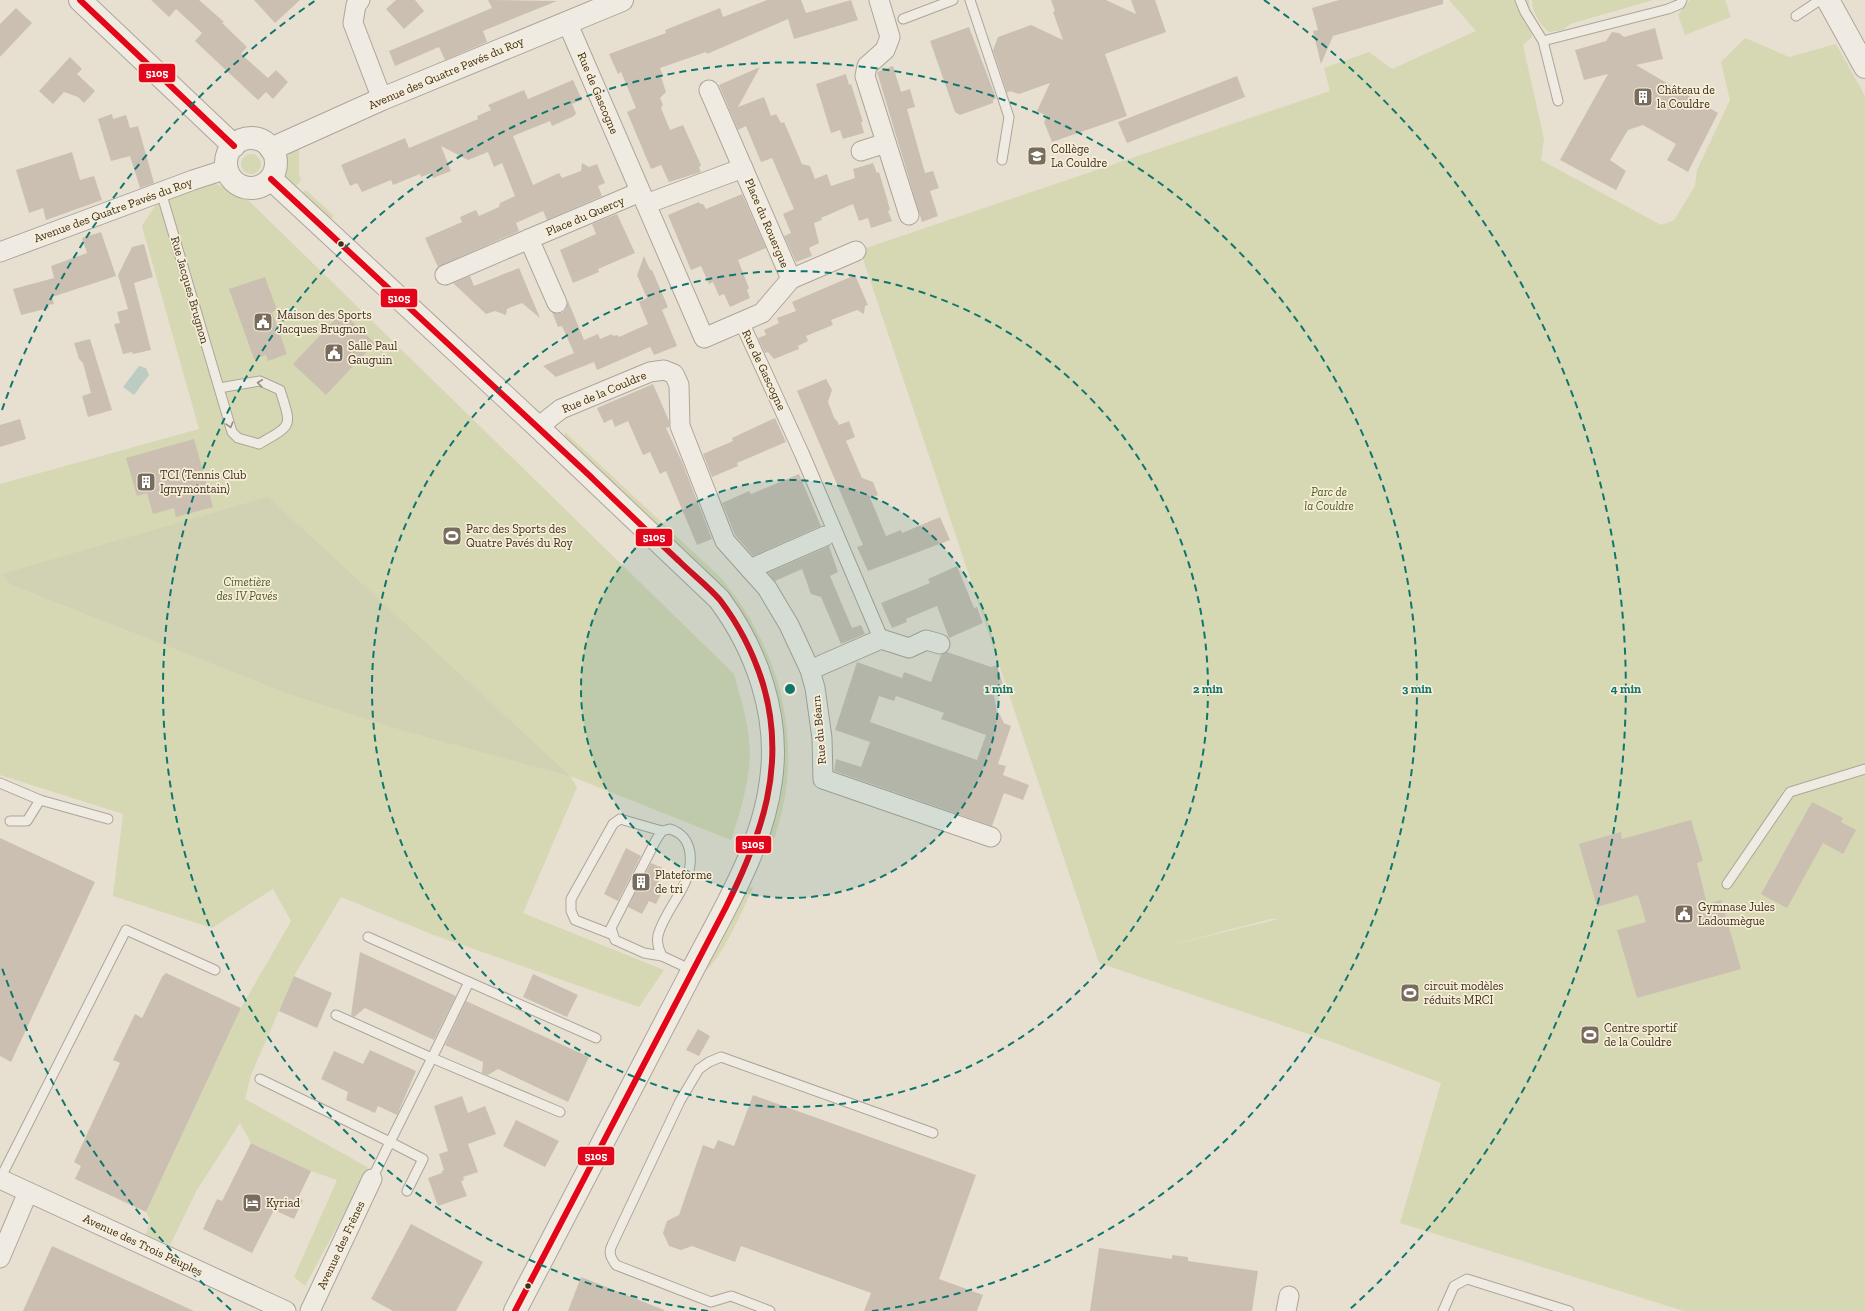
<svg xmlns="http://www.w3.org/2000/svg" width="1865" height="1311" viewBox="0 0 1865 1311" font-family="'Zilla Slab',serif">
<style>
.green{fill:#d6d7b3;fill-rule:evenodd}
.cemetery{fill:#d1d1b3}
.water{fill:#bcccc2}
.building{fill:#cbbfb2;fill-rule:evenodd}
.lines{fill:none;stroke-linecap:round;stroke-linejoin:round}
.service-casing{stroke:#ada599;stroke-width:11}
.pedestrian-casing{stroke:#ada599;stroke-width:16}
.minor-casing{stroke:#ada599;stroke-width:21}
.tertiary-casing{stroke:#ada599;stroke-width:24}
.service{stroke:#efebe3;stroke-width:9}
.pedestrian{stroke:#efebe3;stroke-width:14}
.minor{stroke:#efebe3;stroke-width:19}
.tertiary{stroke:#efebe3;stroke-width:22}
.bus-1-casing{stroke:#f7eed8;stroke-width:9}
.bus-1{stroke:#e3051b;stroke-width:6}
.oneway{stroke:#968c82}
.ring{fill:none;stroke:#0f766e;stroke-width:2;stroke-dasharray:7 5}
.bus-dot{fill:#3d2e20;stroke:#f7eed8;stroke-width:1.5}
.labels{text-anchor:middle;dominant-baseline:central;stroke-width:3.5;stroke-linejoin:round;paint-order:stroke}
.street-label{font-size:12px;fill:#3d2e20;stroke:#f7eed8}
.poi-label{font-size:12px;fill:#3d2e20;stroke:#f7eed8;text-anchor:start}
.park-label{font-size:12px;font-style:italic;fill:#4d5a26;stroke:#f7eed8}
.centre{fill:#0f766e;stroke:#f7eed8;stroke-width:2}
.ring-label{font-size:12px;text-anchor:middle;font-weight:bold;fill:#0f766e;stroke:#f7eed8;stroke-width:3.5;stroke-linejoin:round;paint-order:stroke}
.line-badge{stroke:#f7eed8;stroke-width:1.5}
.badge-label{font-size:11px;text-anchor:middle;font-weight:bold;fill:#fff}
</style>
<rect width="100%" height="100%" fill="#e7e0d1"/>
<!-- green -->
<g class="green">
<path d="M1449 0H1529L1532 37 1523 45 1544 139 1541 160 1661 225 1674 220 1695 186 1697 170 1730 100 1721 62 1745 38 1789 57 1836 44 1865 96V1311H1684L1400 1223 1441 1083 1335 1043 1099 963 860 250 1330 91 1324 68 1369 52 1392 69 1476 31ZM1271 919H1278L1142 952H1143Z"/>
<path d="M1532 0H1653L1570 24 1563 30 1549 32C1539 23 1533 14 1532 0Z"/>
<polygon points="1690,0 1725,0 1731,17 1685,35 1678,15"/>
<path d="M299 148V173L301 181 293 189C285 177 281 165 290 152Z"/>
<circle cx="251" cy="164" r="10"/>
<path d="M210 182 224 187 246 198 734 674C740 696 747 718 749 740 753 770 741 811 731 840L570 776 577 787 523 913 664 970 639 1007 431 934 341 897 294 976 251 1075 245 1099 369 1168 305 1286 294 1277 337 1180 311 1171 251 1143 240 1123 197 1190 170 1245 146 1235 150 1220 146 1212 241 1008 291 921 273 889 212 928 113 896 123 814 0 775V484L199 429 142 226 158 201ZM3 574 286 693 11 585Z"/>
<polygon points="306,190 334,216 329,222 299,195"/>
<path d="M565 432 719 576C771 636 796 711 786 790 783 812 776 833 769 855L766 844 775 811 761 654 565 439Z"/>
<path d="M751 887 753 888C742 910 721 963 701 974L745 890Z"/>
</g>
<!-- cemetery -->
<polygon class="cemetery" points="268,497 570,776 405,731 286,693 11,585 2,574"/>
<!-- water -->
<polygon class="water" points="139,366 146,368 149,375 134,395 123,387"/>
<!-- building -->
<g class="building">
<polygon points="151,0 199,0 224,22 222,23 247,47 241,54 268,78 276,70 288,82 273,99 266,92 258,100 195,41 202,33 176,9 169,17"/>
<polygon points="254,0 300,0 275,23"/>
<polygon points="396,0 415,0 424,11 404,29 386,9"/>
<polygon points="488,0 557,1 483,31 487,42 445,60 439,47 395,66 389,51 492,8"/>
<polygon points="767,0 801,0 806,13 851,0 858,20 794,39 788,19 707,54 706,52 660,68 663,76 661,77 666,92 660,98 663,105 661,108 670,130 683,125 701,165 699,168 701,172 669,182 661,165 651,169 627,112 636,108 621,72 618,74 609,54 666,33 665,30 720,8 723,17"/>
<polygon points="1051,0 1106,0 1136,14 1131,0 1155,0 1166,32 1105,54 1127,116 1052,142 1044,122 1047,116 1037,111 1050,83 1019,94 1010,91 1007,93 993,50 998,37 1031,25 1063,40 1053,12 1055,11"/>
<polygon points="1339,0 1443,0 1443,4 1333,36 1321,64 1313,31 1318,30 1312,8"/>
<polygon points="16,8 32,23 0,57 0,24"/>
<polygon points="969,27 996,98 993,100 993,103 960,115 955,112 930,41"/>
<polygon points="1655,28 1663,59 1636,65 1718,113 1688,172 1667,160 1676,144 1643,125 1628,130 1610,160 1626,171 1616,190 1560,160 1608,74 1584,80 1575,50 1606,41 1612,32 1619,33 1624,37"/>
<polygon points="70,57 82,69 77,74 95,91 84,103 78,97 64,92 53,104 39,91"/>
<polygon points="893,66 901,92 910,89 915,107 907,109 925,173 933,171 939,188 930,191 938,216 922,222 877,72"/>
<polygon points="760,67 738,107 764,97 771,116 776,114 781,123 784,122 802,164 810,166 815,179 827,174 831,186 855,178 853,169 873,163 877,173 879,172 888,202 890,210 888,211 892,221 871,228 868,218 859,221 853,204 821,218 822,220 814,223 819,243 809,248 812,256 796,262 784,236 791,233 783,214 794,209 772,158 761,162 746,126 738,130 719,85"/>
<polygon points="846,74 849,85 851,84 863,122 861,122 864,133 843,139 840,130 831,133 816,84"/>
<polygon points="1237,76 1245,97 1127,143 1118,122"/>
<polygon points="573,80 582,100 572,104 576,113 574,116 552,126 550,121 513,136 533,185 559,173 562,178 581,171 582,163 589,167 597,164 605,183 598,186 602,196 547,220 543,211 516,223 519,231 438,267 425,238 462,222 460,217 476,210 479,216 499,207 500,203 515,196 502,163 494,167 488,152 468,160 441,146 451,171 433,178 431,173 421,177 420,174 393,185 391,180 362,192 357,183 350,186 341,165 405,138 409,148 478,119 477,116 491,110 488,105 524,90 528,99"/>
<polygon points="112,114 113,119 126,115 130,128 138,126 154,183 140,188 130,156 111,161 98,119"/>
<polygon points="72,152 80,180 94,176 102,200 46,220 43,208 29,213 16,170"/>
<polygon points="742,194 766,248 738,260 749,288 747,290 750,298 730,307 724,294 719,296 713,282 709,284 701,266 691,270 668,215 699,202 700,204 703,204 706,209"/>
<polygon points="617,214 635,253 598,269 599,272 573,283 560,250 596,234 592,224"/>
<polygon points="101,232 116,276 52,297 54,304 48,305 49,308 21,315 13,289 54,278 51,266 87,253 82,238"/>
<polygon points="144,244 153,277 134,283 151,350 133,354 132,352 123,354 114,324 120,323 117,312 128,309 118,275 132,247"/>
<polygon points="644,256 650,270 652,270 668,307 662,310 677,346 654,355 650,347 597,370 594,362 556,377 543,366 574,353 562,326 558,327 552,312 562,313 566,309 568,301 584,340 598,334 600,339 612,334 613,336 617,335 619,337 648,324 639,302 647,298 637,275"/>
<polygon points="519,268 540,318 522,303 507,309 506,315 495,311 486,314 453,283 470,276 474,286"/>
<polygon points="855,275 868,305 865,306 864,314 857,310 831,320 833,325 806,336 808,341 798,346 799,349 774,359 768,352 765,353 758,338 766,335 764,330 779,323 777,318 796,311 792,302"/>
<polygon points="265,277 277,310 272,312 287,354 268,361 266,355 254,359 229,289"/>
<polygon points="342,312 375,343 326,395 293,364"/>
<polygon points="90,339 112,410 88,417 82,396 91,393 83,363 79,359 74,343"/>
<polygon points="826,379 832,390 828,402 835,420 836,419 839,425 849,421 855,437 846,441 862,478 873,482 878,495 870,498 886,536 901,530 902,533 940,517 950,540 868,571 857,547 863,545 797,391"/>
<polygon points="653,384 669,421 669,427 666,428 682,462 712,539 697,545 666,471 660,474 650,452 643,455 628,421 615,427 612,419 604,423 597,408"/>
<polygon points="775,418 786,442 737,463 738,466 712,477 703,454 733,441 732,438"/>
<polygon points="20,419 26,439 0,447 0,425"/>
<polygon points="194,439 213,507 176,517 174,508 153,514 147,493 137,496 126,458"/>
<polygon points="799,474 821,526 753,556 735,535 722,503 749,491 751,494"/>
<polygon points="829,546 838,572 830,576 852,628 861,625 865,634 841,644 821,597 811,594 802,569 775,581 768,573"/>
<polygon points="957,566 974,608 977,607 983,623 949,638 937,606 906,619 907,622 892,628 881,603 930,583 928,579"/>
<path d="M947 652 991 667 997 665 1003 684 993 688 997 714 1000 715 1004 723 1011 726 998 764 1006 766 1003 775 1029 785 1023 800 1004 793 992 826 834 771 836 759 861 767 870 742 835 730 857 662 902 678 904 672 931 682 941 655ZM879 696 894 701 896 696 944 713 941 719 986 735 977 760 870 722Z"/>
<polygon points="1812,802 1843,818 1841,822 1856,830 1843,854 1823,843 1787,908 1761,894"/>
<polygon points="1691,820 1703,861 1697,863 1707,904 1721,900 1741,969 1637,998 1617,930 1646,922 1638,895 1597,907 1579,844 1621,832 1622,839"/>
<polygon points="0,838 95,882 11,1062 0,1056"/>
<polygon points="626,848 641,856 618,901 604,894"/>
<polygon points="651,863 665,869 657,885 664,889 656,904 649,901 642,914 628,907"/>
<polygon points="360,952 456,996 434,1040 365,1008 354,1017 351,1015"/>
<polygon points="166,973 241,1008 146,1212 75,1179 81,1166 74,1162 120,1063 113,1060 135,1014 142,1018 162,977"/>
<polygon points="533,974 578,995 567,1017 523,997"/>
<polygon points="294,976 332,993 317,1028 279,1011"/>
<polygon points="466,1001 589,1057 568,1102 498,1069 488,1075 482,1073 483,1062 445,1045"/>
<polygon points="698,1029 710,1036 699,1056 686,1050"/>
<polygon points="370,1050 416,1071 397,1115 378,1106 375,1113 346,1100 348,1092 321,1079 334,1051 363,1064"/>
<polygon points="753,1095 976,1175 939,1279 983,1295 977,1311 864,1311 871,1293 741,1246 735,1262 692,1246 681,1250 669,1246 663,1233 667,1221 679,1215 703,1145 714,1149 718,1140 734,1146"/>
<polygon points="462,1096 468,1113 485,1106 496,1134 468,1144 478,1172 463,1177 464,1180 461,1181 467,1196 438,1206 428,1178 442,1173 442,1171 444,1170 439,1154 448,1151 434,1106"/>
<polygon points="516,1120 559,1141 545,1167 503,1146"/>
<polygon points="251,1143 311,1171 298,1198 303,1200 294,1219 274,1210 252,1253 203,1229 217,1199 222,1201"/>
<polygon points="411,1224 483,1262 456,1311 393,1311 371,1299"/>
<polygon points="52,1246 194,1311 23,1311"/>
<polygon points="1099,1248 1172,1259 1172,1255 1188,1257 1188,1261 1258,1271 1252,1311 1090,1311"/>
<polygon points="581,1277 664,1310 664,1311 568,1311"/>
</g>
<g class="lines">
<!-- service casing -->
<g class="service-casing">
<g id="service">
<polyline points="970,0 1009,117 1002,160"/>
<polyline points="1520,0 1525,12 1543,41 1668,9 1680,4 1682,0"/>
<polyline points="1796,16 1820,0"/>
<polyline points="903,19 953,0"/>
<polyline points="1543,41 1558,101"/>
<path d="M161 192 232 432 238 438 259 444C293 424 292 428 280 390L260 381 219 388"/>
<polyline points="0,783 40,800 27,821 10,821"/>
<polyline points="40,800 108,819"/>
<path d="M670 829C682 833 688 840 690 853 694 885 666 906 658 935 656 943 659 950 662 956L644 953 615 940 611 928 656 840 662 831Z"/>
<polyline points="1727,884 1790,792 1865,769"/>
<polyline points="611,934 575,920 571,911 571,899 613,824 620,819 662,831"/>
<polyline points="368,937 469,982 432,1058 560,1112"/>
<polyline points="662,956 692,970"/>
<polyline points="469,982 596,1038"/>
<polyline points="336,1015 432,1058 390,1142 423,1159 407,1191"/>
<polyline points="260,1079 390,1142 372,1179"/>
<polyline points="0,1179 126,930 215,970"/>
<path d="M770 1311 731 1296 711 1302 616 1265C611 1258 608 1253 612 1245L680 1101 699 1069 709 1062 721 1057 933 1133"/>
<polyline points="1443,1311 1454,1286 1467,1279 1569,1311"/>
</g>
</g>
<!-- pedestrian casing -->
<g class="pedestrian-casing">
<polyline id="pedestrian" points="742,323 802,454 881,639"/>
</g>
<!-- minor casing -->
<g class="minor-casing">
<g id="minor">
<polyline points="360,0 356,5 353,23 382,99"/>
<polyline points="879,0 890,37 885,50 867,66 865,76 909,215"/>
<polyline points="567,22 704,338 762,313 791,279 856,251"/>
<polyline points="709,90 791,279"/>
<polyline points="861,151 886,143"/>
<polyline points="646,204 743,168"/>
<polyline points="0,252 193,180 227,169"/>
<polyline points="445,275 529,239"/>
<polyline points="557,303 529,239 640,192"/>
<polyline points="538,427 561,409 650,372 664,370 674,374 679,385 680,426 725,541 767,588 789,625 810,670 815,688 822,738 823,779 991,837"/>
<polyline points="750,569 825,536"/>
<polyline points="810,670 881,639 909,648 926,640 940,644"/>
<polyline points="0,1179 286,1311"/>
<polyline points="0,1258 28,1192"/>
<polyline points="310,1311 372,1179"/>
<polyline points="1286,1311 1289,1296"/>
</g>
</g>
<!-- tertiary casing -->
<g class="tertiary-casing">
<g id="tertiary">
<polyline points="80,0 234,146"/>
<polyline points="1828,0 1865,67"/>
<circle cx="251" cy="163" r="25"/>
<polyline points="271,149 382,99 622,0"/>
<path d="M271 179 538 427 719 599C757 650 780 716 771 780 762 852 720 915 688 979 631 1090 572 1200 515 1311"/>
</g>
</g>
<!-- service -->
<use href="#service" class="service"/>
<!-- pedestrian -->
<use href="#pedestrian" class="pedestrian"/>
<!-- minor -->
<use href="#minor" class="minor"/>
<!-- tertiary -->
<use href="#tertiary" class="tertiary"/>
<!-- bus-1 casing -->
<g class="bus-1-casing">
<g id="bus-1">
<polyline points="80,0 234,146"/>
<path d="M271 179C377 278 484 376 590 476 619 504 649 533 679 561 692 574 708 586 720 600 739 625 754 655 763 684 787 765 762 835 726 907L515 1311"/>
</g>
</g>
<!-- bus-1 -->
<use href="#bus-1" class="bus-1"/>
</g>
<!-- one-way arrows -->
<defs><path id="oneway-chevron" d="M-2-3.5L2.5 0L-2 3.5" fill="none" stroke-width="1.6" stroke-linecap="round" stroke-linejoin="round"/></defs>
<g class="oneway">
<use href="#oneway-chevron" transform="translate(260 383) rotate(-174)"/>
<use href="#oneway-chevron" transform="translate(230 425) rotate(74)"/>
</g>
<!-- distance rings -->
<circle cx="790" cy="689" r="209" fill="#0f766e" fill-opacity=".12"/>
<g class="ring">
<circle cx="790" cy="689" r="209"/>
<circle cx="790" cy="689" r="418"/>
<path d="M708 1311A627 627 0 1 1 872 1311"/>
<path d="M231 1310A836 836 0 0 1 2 968M2 410A836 836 0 0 1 316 0M1264 0A836 836 0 0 1 1349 1310"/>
</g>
<!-- icons -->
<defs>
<g id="building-square" transform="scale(1)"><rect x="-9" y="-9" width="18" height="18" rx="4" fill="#786c5e" stroke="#f7eed8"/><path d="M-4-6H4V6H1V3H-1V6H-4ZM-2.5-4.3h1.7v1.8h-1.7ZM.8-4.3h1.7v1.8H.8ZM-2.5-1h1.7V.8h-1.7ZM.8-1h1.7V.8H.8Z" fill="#fff"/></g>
<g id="school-square" transform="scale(1)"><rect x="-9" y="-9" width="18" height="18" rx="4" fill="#786c5e" stroke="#f7eed8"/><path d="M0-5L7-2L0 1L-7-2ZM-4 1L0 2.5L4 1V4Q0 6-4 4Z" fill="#fff"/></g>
<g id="civic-square" transform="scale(1)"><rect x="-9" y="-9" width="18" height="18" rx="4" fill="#786c5e" stroke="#f7eed8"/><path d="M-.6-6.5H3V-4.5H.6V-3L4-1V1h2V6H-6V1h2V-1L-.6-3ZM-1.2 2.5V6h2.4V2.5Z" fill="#fff"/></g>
<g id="stadium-square" transform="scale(1)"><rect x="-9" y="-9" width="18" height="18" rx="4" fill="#786c5e" stroke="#f7eed8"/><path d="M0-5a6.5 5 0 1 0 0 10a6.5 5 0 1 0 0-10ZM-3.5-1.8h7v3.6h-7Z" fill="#fff"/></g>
<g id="hotel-square" transform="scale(1)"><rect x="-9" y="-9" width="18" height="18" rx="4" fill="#786c5e" stroke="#f7eed8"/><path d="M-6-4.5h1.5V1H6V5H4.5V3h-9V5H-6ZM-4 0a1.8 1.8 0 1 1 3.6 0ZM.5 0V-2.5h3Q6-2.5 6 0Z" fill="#fff"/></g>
</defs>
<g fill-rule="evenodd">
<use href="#building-square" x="1643" y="97"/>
<use href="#school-square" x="1037" y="156"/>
<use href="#civic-square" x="263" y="322"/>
<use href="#civic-square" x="334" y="353"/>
<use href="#building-square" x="146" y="482"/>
<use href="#stadium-square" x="452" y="536"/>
<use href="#building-square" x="641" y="882"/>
<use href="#civic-square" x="1684" y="914"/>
<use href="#stadium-square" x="1410" y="993"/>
<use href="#stadium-square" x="1590" y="1035"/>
<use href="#hotel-square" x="252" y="1203"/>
</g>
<!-- markers -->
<g class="bus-dot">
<circle cx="341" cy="244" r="3.5"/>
<circle cx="528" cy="1286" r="3.5"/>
</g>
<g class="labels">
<!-- street labels -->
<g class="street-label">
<text transform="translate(446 73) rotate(-23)">Avenue des Quatre Pavés du Roy</text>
<text transform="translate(598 93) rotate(67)">Rue de Gascogne</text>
<text transform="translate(113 210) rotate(-20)">Avenue des Quatre Pavés du Roy</text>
<text transform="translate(585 216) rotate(-23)">Place du Quercy</text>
<text transform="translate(767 223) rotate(67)">Place du Rouergue</text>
<text transform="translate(190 290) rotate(74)">Rue Jacques Brugnon</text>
<text transform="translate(764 370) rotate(65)">Rue de Gascogne</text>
<text transform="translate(604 392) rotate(-23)">Rue de la Couldre</text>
<text transform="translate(819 730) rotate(-95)">Rue du Béarn</text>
<text transform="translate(143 1245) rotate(25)">Avenue des Trois Peuples</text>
<text transform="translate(341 1245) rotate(-65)">Avenue des Frênes</text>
</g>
<!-- poi labels -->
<g class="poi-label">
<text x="1657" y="90">Château de<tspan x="1657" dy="14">la Couldre</tspan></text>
<text x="1051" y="149">Collège<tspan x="1051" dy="14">La Couldre</tspan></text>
<text x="277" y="315">Maison des Sports<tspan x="277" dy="14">Jacques Brugnon</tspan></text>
<text x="348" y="346">Salle Paul<tspan x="348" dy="14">Gauguin</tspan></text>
<text x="160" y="475">TCI (Tennis Club<tspan x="160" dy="14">Ignymontain)</tspan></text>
<text x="466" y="529">Parc des Sports des<tspan x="466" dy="14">Quatre Pavés du Roy</tspan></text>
<text x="655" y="875">Plateforme<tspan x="655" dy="14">de tri</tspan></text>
<text x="1698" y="907">Gymnase Jules<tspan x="1698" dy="14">Ladoumègue</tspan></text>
<text x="1424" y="986">circuit modèles<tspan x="1424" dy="14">réduits MRCI</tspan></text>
<text x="1604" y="1028">Centre sportif<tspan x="1604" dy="14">de la Couldre</tspan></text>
<text x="266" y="1203">Kyriad</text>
</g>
<!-- park labels -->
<g class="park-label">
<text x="1329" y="492">Parc de<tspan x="1329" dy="14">la Couldre</tspan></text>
<text x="247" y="582">Cimetière<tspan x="247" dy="14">des IV Pavés</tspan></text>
</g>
</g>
<circle cx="790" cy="689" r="6" class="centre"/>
<g class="ring-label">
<text x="999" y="693">1 min</text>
<text x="1208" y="693">2 min</text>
<text x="1417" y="693">3 min</text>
<text x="1626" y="693">4 min</text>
</g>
<g class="line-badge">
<rect x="138" y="63" width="38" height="20" rx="4" fill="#e3051b"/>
<rect x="380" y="288" width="38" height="20" rx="4" fill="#e3051b"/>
<rect x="635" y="528" width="38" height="19" rx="4" fill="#e3051b"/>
<rect x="735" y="835" width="37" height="19" rx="4" fill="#e3051b"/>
<rect x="577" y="1146" width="38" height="20" rx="4" fill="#e3051b"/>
</g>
<g class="badge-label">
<text x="157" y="77">5105</text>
<text x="399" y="302">5105</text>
<text x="654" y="541">5105</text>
<text x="753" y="848">5105</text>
<text x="596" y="1160">5105</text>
</g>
</svg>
